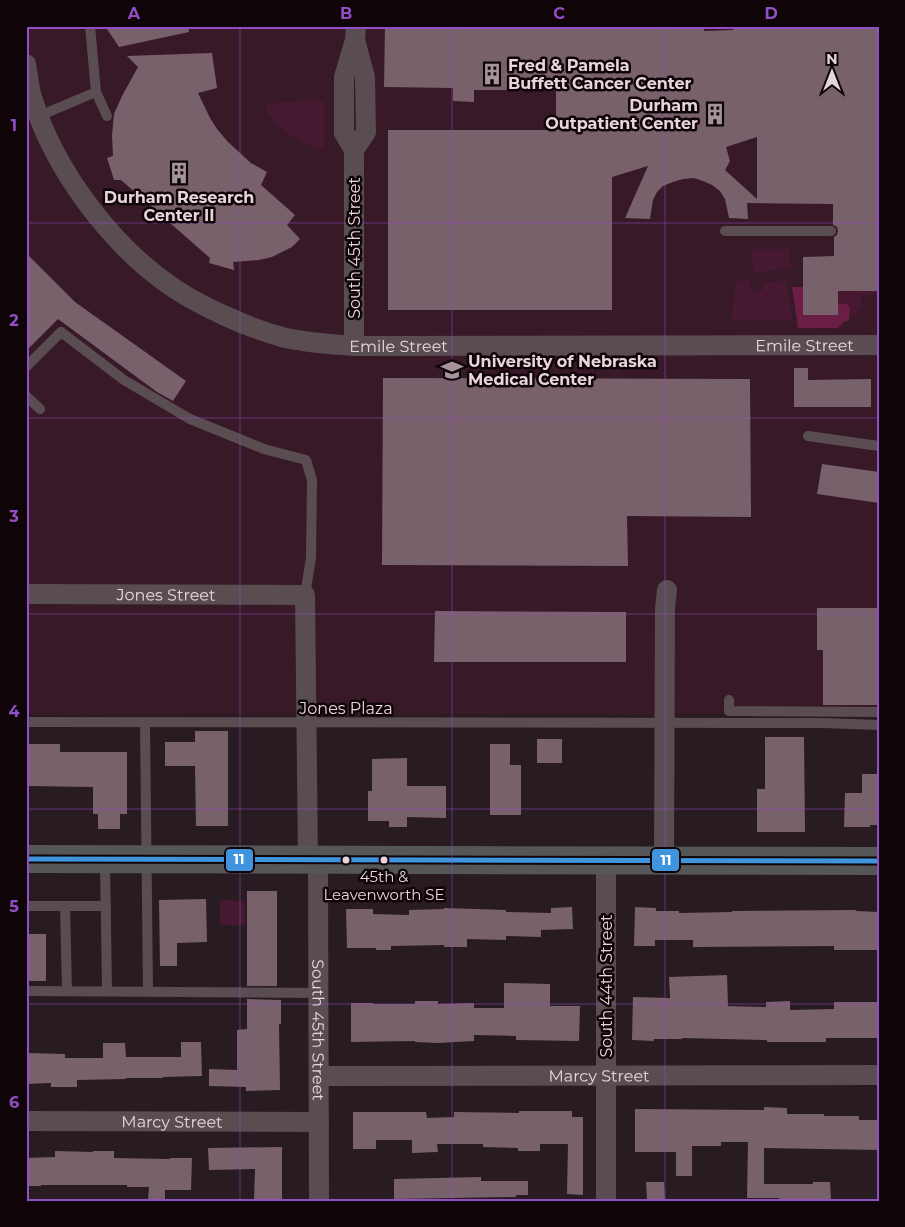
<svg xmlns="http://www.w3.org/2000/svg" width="905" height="1227" viewBox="0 0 905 1227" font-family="Montserrat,sans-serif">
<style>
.built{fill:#371927}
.green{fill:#471931}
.forest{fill:#6a1d45}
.building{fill:#79616c;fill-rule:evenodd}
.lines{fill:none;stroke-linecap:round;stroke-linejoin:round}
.lane{stroke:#594d52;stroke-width:10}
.street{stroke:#594d52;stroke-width:20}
.primary{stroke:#555658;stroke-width:28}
.bus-1-casing{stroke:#0f0509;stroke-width:9}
.bus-1{stroke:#4094de;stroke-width:5}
.grid{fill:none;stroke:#914ec5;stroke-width:1;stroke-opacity:0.55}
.bus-dot{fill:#e8d5dc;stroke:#0f0509;stroke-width:2}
.labels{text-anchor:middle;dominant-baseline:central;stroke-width:5;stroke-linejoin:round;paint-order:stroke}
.bus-label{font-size:15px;fill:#e8d5dc;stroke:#0f0509}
.poi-label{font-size:16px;font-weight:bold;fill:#e8d5dc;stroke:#0f0509;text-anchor:start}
.street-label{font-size:16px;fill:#e8d5dc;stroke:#0f0509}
.line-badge{stroke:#0f0509;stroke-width:2}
.badge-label{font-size:14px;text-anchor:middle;font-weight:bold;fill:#fff}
.neatline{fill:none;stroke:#914ec5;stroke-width:2}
.grid-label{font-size:16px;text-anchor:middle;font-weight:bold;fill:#914ec5}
</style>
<rect width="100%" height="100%" fill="#281b21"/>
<!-- built -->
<polygon class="built" points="26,26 879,26 879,714 26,715"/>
<!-- green -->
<g class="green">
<path d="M305 99 324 102V149C300 146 274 128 264 105L294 101 299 106 295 101Z"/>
<polygon points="751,249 789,249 790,263 791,266 795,267 754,273"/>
<polygon points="749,280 751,292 763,290 762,284 786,280 787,283 792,320 732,320 733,300 737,281"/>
<polygon points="838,291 879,291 879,295 861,295 861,307 858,307 857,316 849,315 850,307 848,304 838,304"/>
<polygon points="220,900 245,901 245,925 220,925"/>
</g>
<!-- forest -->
<polygon class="forest" points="792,287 803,287 838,304 847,304 850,307 849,321 845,321 838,328 798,328"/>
<!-- building -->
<g class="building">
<polygon points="105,26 188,26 189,32 119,47"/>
<path d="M385 26H704V31L733 30V26H879V291H838V315H803V257L834 256V237L837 235 838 231 837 227 833 225V204L747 203 748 219 729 218 725 199 720 191 712 185 703 181 694 178 683 179 673 182 663 186 657 192 653 200 650 219 625 218 648 166 612 177V310H388V130H550L556 115V90H474V102L453 101V88L384 87ZM757 137V199L725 170 730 161 726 147Z"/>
<polygon points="212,53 217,88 198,93 210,118 217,129 228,142 251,163 267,172 261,185 295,215 287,225 300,239 292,247 272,257 259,260 233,262 234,270 209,263 210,258 121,180 114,180 107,158 113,156 112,136 114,114 122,96 138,67 127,56"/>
<polygon points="26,253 75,302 186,381 173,401 157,392 58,319 26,351"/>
<polygon points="794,368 808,368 808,380 871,379 871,407 794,407"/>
<polygon points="383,378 750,379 751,517 627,516 628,566 382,565"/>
<polygon points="822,464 879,472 879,503 817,494"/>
<polygon points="817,608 879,608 879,705 823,705 823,650 817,650"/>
<polygon points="435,611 626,612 626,662 434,662"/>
<polygon points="195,731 228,731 228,826 196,826 195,766 165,766 165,742 195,742"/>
<polygon points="765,737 804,737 805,832 757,832 757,789 765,789"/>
<rect x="537" y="739" width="25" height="24"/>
<polygon points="27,744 60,744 60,752 127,752 127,814 120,814 120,829 98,829 98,814 93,814 93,787 27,786"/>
<polygon points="490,744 510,744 510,765 521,765 521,815 490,815"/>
<polygon points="407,758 407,786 446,786 446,818 407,817 407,827 389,827 389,821 368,821 368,791 372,791 372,759"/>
<polygon points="862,774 879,774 879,825 870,825 870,827 844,827 845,793 862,793"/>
<rect x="247" y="891" width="30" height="95"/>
<polygon points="206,899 207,942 177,943 177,966 160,966 159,900"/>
<polygon points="572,907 573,929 541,930 541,937 506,936 506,940 467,939 467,947 444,947 444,945 391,946 391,950 376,950 376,948 347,948 346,909 373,909 373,914 409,915 409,910 444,909 444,908 506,910 506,912 551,913 551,908"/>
<polygon points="635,907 656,908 656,911 679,911 679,913 732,912 732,911 856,910 856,911 879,912 879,950 834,950 834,946 693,947 693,940 655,940 655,946 634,946"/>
<rect x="26" y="934" width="20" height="47"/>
<polygon points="727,975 728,1006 766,1007 766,1002 790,1001 790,1010 834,1009 834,1002 879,1002 879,1038 826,1038 826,1042 767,1042 767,1040 682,1038 682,1039 654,1039 654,1041 632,1040 633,997 670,998 669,977"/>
<polygon points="504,983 550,984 550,1006 580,1006 579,1041 516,1040 516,1036 474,1035 474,1041 438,1043 415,1042 415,1041 351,1042 351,1003 373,1003 373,1004 415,1004 415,1001 438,1001 438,1004 474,1003 474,1008 504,1008"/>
<polygon points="247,999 281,1000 281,1024 279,1024 280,1090 246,1091 246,1087 209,1086 209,1069 237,1070 237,1030 247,1029"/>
<polygon points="181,1042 201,1042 202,1076 163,1077 163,1078 126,1078 126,1079 77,1080 77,1087 51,1087 51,1083 26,1084 26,1053 65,1054 65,1058 103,1058 103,1043 125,1043 126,1057 181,1057"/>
<polygon points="764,1107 787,1108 787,1114 824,1114 824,1116 859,1116 859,1120 879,1120 879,1150 764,1148 764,1184 813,1184 813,1182 830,1182 831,1199 797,1201 779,1201 779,1198 747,1198 748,1142 721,1142 721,1146 692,1146 692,1176 676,1176 676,1152 635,1152 635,1109 764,1110"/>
<polygon points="519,1111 572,1111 572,1117 583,1117 583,1195 567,1194 568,1144 540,1144 540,1151 518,1151 518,1148 483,1147 483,1144 437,1144 438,1152 412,1153 412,1140 376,1140 376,1149 353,1149 353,1112 426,1112 427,1118 454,1117 454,1112 519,1113"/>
<polygon points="282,1147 282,1201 254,1201 255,1169 209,1170 208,1148"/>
<polygon points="55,1151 93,1152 93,1151 114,1151 114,1158 170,1159 170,1158 192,1158 191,1190 165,1190 165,1201 148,1201 149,1187 127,1187 127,1185 41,1185 41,1186 26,1186 26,1158 55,1157"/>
<polygon points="481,1177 481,1181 528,1181 528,1195 516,1195 516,1197 394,1199 394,1179"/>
<polygon points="646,1182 664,1182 665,1201 647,1201"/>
</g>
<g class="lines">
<!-- lane -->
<g class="lane">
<polyline points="96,92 107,116"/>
<polyline points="39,116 96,92 90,26"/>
<polyline points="725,231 831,231"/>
<polyline points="26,367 61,332 124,380 190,419 264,449 306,460 312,480 311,558 305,595"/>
<polyline points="26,396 40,409"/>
<polyline points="808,436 879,446"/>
<polyline points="729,700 729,711 879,712"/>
<polyline points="26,722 823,723 879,725"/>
<polyline points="145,723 148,991"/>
<polyline points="105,860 107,991"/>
<polyline points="26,906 106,906"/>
<polyline points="65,906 67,991"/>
<polyline points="26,991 319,993"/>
</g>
<!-- street -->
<g class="street">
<path id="s1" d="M26 64C28 75 29 87 32 97 54 170 112 247 175 289 204 308 249 328 282 337 305 343 330 344 354 346L879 345"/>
<polyline points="354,150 366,132 365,77 355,40"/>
<polyline points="354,346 354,150 344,133 344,77 355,40 356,26"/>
<path id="s2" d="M26 594 305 595 308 859"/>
<path id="s3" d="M318 860 319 1201"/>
<polyline points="606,860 606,1201"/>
<polyline points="664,860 665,609 667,590"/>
<path id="s4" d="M319 1076 879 1075"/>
<path id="s5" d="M26 1121 319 1122"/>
</g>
<!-- primary -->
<polyline class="primary" points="26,859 879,861"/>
<!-- bus-1 casing -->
<g class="bus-1-casing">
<polyline id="bus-1" points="26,859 879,861"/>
</g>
<!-- bus-1 -->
<use href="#bus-1" class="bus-1"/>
</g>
<!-- grid -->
<path class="grid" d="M240 26V1201M452 26V1201M665 26V1201M26 223H879M26 418H879M26 614H879M26 809H879M26 1004H879"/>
<!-- icons -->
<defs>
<g id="building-bare" transform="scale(1.725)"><path d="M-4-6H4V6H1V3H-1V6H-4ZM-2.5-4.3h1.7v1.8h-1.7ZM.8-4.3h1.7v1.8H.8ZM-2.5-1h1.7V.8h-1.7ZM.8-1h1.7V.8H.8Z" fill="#a5949b" stroke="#0f0509" stroke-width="2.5" paint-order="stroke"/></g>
<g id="university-bare" transform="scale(1.725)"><path d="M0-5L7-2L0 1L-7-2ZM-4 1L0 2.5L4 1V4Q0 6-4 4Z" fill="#a5949b" stroke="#0f0509" stroke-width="2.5" paint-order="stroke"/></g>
</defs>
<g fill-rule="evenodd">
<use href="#building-bare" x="492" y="74"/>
<use href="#building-bare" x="715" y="114"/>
<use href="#building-bare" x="179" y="173"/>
<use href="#university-bare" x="452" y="370"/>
</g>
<!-- markers -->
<g class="bus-dot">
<circle cx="346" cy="860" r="4.5"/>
<circle cx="384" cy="860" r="4.5"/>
</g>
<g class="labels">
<!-- bus labels -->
<g class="bus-label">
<text x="384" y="876">45th &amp;<tspan x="384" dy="18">Leavenworth SE</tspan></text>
</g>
<!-- poi labels -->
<g class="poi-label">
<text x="508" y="65">Fred &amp; Pamela<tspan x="508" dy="18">Buffett Cancer Center</tspan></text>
<text x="698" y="105" text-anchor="end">Durham<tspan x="698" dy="18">Outpatient Center</tspan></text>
<text x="179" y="197" text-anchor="middle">Durham Research<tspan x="179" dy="18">Center II</tspan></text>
<text x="468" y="361">University of Nebraska<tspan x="468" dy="18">Medical Center</tspan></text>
</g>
<!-- street labels -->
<g class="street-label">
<text transform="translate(354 248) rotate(-90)">South 45th Street</text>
<text stroke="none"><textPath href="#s1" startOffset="512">Emile Street</textPath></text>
<text stroke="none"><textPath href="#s1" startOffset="918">Emile Street</textPath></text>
<text stroke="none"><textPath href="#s2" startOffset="140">Jones Street</textPath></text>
<text x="346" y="708">Jones Plaza</text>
<text transform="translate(606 986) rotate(-90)">South 44th Street</text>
<text stroke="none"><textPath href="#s3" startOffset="170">South 45th Street</textPath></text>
<text stroke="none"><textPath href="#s4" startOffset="280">Marcy Street</textPath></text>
<text stroke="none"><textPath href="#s5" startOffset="146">Marcy Street</textPath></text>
</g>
</g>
<g class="line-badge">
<rect x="225" y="848" width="29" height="24" rx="5" fill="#4094de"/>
<rect x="651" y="848" width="29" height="24" rx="5" fill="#4094de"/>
</g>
<g class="badge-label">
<text x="239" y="864">11</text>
<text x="666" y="865">11</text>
</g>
<!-- border -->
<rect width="905" height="1227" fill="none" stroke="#0f0509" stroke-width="55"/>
<!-- north arrow -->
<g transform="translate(832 72)" stroke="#0f0509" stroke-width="4" paint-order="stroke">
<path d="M0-4L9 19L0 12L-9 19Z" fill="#e8d5dc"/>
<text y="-8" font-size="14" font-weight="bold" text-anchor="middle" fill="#e8d5dc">N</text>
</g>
<rect x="28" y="28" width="850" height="1172" class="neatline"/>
<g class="grid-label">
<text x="134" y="19">A</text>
<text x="346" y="19">B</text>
<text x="559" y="19">C</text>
<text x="771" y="19">D</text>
<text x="14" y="131">1</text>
<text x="14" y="326">2</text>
<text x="14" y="522">3</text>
<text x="14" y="717">4</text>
<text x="14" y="912">5</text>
<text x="14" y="1108">6</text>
</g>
</svg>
